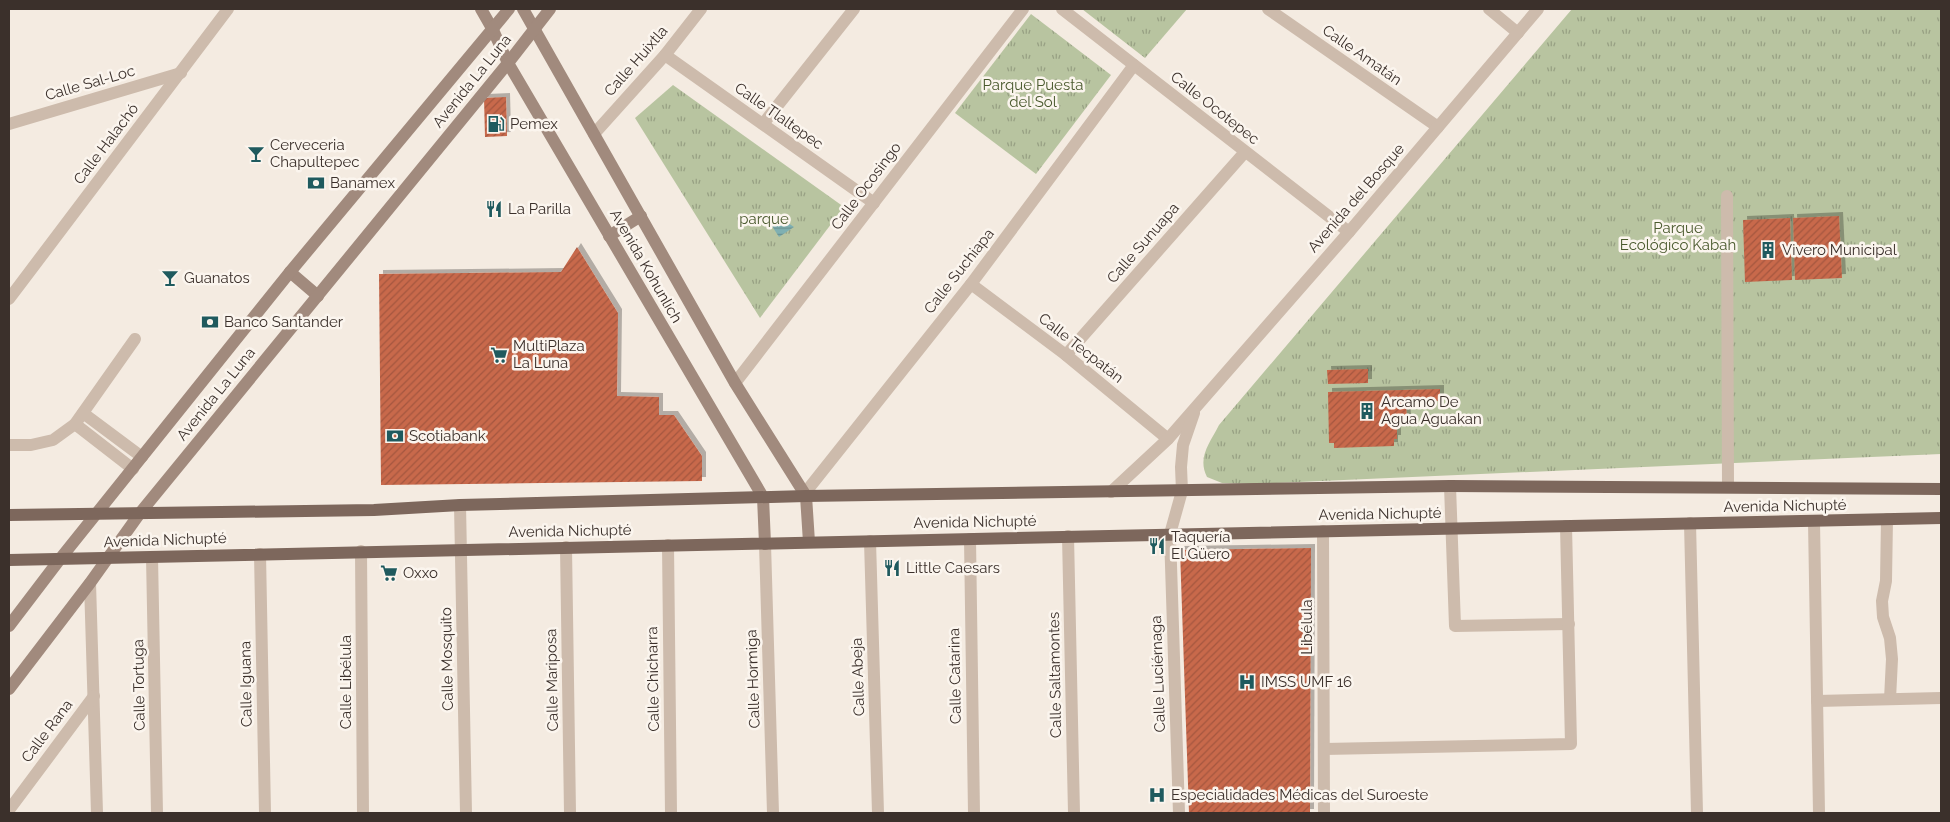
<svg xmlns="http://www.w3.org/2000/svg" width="1950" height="822" viewBox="0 0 1950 822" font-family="Raleway,sans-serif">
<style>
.park{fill:url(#park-tufts)}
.water{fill:url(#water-rules)}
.building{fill:url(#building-hatch);filter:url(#shadow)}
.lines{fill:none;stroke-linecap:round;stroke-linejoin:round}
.street{stroke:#cdbbac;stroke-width:12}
.secondary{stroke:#a18a7d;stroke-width:12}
.primary{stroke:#7d675c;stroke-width:12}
.labels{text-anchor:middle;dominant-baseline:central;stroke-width:5;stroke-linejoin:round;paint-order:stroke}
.street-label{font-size:15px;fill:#3b302b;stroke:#fbf5ee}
.park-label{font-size:15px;fill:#4a5a2e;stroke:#fbf5ee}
.poi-label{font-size:15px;fill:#3b302b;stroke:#fbf5ee;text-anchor:start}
</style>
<defs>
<pattern id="park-tufts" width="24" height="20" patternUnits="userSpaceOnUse" patternTransform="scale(1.25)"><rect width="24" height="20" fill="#b8c4a0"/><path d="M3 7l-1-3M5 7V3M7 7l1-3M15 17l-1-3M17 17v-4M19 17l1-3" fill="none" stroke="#97a083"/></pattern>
<pattern id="water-rules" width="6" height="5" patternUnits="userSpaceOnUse" patternTransform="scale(1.25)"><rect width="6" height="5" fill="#7fb0b2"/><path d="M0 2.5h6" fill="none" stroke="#699091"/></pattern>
<pattern id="building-hatch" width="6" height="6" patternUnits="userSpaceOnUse" patternTransform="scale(1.25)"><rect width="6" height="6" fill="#c8694b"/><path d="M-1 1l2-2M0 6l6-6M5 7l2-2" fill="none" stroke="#a4573f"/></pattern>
<filter id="shadow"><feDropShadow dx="4" dy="-4" stdDeviation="0" flood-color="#0004"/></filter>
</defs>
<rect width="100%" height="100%" fill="#f4ebe1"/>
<!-- park -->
<g class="park">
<polygon points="1082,9 1187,9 1145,58"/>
<path d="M1572 9H1941V454L1253 484 1222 483 1207 477C1197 457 1210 443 1219 425Z"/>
<polygon points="1031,14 1111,75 1036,174 955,113"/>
<polygon points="673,85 844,207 760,318 635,118"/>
</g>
<!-- water -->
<polygon class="water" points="775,214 794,227 779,237 770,223"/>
<!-- building -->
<g class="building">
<polygon points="506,97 507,136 485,137 484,98"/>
<polygon points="1839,216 1842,278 1795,280 1793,218"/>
<polygon points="1790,218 1792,280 1745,282 1743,220"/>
<polygon points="577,247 618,313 617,396 659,397 659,415 674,415 702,456 702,481 381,485 379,274 561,272"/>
<polygon points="1368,369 1368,383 1328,384 1327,370"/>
<polygon points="1440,389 1440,401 1406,402 1407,421 1397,421 1397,439 1394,439 1394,446 1334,448 1334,443 1329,443 1328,392"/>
<polygon points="1311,548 1310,813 1189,813 1180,550"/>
</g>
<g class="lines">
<!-- street -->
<g class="street">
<polyline points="1062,9 1349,232"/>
<polyline points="1268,9 1438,127"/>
<polyline points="1489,9 1518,33"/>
<polyline points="665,55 874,203"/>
<polyline points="9,124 181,73"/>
<polyline points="763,124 854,9"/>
<polyline points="594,134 665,55 701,9"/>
<polyline points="1727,196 1728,487"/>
<polyline points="971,284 1066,355 1168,439"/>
<polyline points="9,299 228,9"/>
<polyline points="1066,355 1245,152"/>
<polyline points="735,383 1023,9"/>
<polyline points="83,413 142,457"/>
<polyline points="75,424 133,469"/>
<polyline points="9,445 31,445 53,440 75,424 135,339"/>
<polyline points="1450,486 1455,626 1569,624"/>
<polyline points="1111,492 1168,439 1349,232 1538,9"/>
<polyline points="805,493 971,284 1134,65"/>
<polyline points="460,505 466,813"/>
<polyline points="1887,519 1886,581 1882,601 1883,617 1890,638 1892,659 1890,699"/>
<polyline points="1814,522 1819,813"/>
<polyline points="1690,523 1697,813"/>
<polyline points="1323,531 1324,813"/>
<polyline points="1068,536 1074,813"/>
<polyline points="970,539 974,813"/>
<polyline points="870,541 878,813"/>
<polyline points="765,544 773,813"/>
<polyline points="668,545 671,813"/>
<polyline points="566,547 570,813"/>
<polyline points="361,551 363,813"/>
<polyline points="260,554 265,813"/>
<polyline points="152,557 157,813"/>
<polyline points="90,583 97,813"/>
<polyline points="1817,701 1941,698"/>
<polyline points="1324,749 1571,744 1566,526"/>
<polyline points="9,810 94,696"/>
<polyline points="1179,813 1170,534 1182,491 1181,467 1183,445 1194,413"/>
</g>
<!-- secondary -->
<g class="secondary">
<polyline points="481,9 493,30 508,63 763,497 765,544"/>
<polyline points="523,9 735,383 806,496 809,542"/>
<polyline points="609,236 641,216"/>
<polyline points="290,272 318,296"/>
<polyline points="9,626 60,559 290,272 509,9"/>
<polyline points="9,689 90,583 140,513 508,63 550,9"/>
</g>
<!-- primary -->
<g class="primary">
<polyline points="9,515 374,510 460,505 806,496 1450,486 1941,489"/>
<polyline points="9,560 1941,518"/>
</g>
</g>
<!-- icons -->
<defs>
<g id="fuel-bare" transform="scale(1.35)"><path d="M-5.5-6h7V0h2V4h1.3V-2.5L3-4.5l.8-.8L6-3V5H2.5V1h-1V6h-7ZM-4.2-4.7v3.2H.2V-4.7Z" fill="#1f5a5e" stroke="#fbf5ee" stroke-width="2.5" paint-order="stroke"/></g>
<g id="bar-bare" transform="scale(1.35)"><path d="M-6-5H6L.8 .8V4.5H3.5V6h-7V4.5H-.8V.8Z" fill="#1f5a5e" stroke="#fbf5ee" stroke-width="2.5" paint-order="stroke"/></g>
<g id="bank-bare" transform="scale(1.35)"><path d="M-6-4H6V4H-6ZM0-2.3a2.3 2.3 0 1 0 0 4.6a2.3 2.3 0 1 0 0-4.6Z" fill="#1f5a5e" stroke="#fbf5ee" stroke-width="2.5" paint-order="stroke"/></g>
<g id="restaurant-bare" transform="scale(1.35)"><path d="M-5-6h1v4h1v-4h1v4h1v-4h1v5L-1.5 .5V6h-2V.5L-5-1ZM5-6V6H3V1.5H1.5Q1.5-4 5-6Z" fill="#1f5a5e" stroke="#fbf5ee" stroke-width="2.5" paint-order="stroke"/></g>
<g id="building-bare" transform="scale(1.35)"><path d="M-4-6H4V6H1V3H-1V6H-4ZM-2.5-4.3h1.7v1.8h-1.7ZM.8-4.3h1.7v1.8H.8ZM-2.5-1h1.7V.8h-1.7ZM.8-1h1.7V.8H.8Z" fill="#1f5a5e" stroke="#fbf5ee" stroke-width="2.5" paint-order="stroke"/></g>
<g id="supermarket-bare" transform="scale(1.35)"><path d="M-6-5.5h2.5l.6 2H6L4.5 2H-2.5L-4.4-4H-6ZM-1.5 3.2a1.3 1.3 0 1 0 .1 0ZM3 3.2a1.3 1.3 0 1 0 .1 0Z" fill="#1f5a5e" stroke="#fbf5ee" stroke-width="2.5" paint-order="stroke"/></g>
<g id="hospital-bare" transform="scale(1.35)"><path d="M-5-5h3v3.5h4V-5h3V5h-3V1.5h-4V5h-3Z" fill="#1f5a5e" stroke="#fbf5ee" stroke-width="2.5" paint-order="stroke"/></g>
</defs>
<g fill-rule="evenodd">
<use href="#fuel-bare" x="496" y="124"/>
<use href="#bar-bare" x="256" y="154"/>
<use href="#bank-bare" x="316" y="183"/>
<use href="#restaurant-bare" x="494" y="209"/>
<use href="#building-bare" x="1768" y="250"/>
<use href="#bar-bare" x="170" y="278"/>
<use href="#bank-bare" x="210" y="322"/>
<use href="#supermarket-bare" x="499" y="355"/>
<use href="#building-bare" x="1367" y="411"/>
<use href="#bank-bare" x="395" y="436"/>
<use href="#restaurant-bare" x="1157" y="546"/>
<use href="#restaurant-bare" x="892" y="568"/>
<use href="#supermarket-bare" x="389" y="573"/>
<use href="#hospital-bare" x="1247" y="682"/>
<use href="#hospital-bare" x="1157" y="795"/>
</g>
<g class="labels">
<!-- street labels -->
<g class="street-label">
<text transform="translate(1362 55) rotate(35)">Calle Amatán</text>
<text transform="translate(636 61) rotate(-49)">Calle Huixtla</text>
<text transform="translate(472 81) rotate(-51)">Avenida La Luna</text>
<text transform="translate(90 83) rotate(-16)">Calle Sal-Loc</text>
<text transform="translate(1215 108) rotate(38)">Calle Ocotepec</text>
<text transform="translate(779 116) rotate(35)">Calle Tlaltepec</text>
<text transform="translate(106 144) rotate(-53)">Calle Halachó</text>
<text transform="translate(866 186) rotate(-53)">Calle Ocosingo</text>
<text transform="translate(1356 198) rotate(-49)">Avenida del Bosque</text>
<text transform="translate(1143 243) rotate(-49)">Calle Sunuapa</text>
<text transform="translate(646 266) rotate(60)">Avenida Kohunlich</text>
<text transform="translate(959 271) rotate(-52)">Calle Suchiapa</text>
<text transform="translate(1081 348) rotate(38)">Calle Tecpatán</text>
<text transform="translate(216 394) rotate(-51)">Avenida La Luna</text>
<text transform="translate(1785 506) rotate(-1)">Avenida Nichupté</text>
<text transform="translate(1380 514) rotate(-1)">Avenida Nichupté</text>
<text transform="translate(975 522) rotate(-1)">Avenida Nichupté</text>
<text transform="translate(570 531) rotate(-1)">Avenida Nichupté</text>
<text transform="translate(165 540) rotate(-2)">Avenida Nichupté</text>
<text transform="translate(1307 627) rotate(-90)">Libélula</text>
<text transform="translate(447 659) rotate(-91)">Calle Mosquito</text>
<text transform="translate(1158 674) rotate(-92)">Calle Luciérnaga</text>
<text transform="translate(1055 675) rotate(-91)">Calle Saltamontes</text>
<text transform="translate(955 676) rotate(-91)">Calle Catarina</text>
<text transform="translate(858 677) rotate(-92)">Calle Abeja</text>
<text transform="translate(653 679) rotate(-91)">Calle Chicharra</text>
<text transform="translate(753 679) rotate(-92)">Calle Hormiga</text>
<text transform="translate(552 680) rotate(-91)">Calle Mariposa</text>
<text transform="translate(346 682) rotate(-90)">Calle Libélula</text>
<text transform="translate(246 684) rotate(-91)">Calle Iguana</text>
<text transform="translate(139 685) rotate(-91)">Calle Tortuga</text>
<text transform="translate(47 731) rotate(-53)">Calle Rana</text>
</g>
<!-- park labels -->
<g class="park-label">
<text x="1033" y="85">Parque Puesta<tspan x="1033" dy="17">del Sol</tspan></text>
<text x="764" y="219">parque</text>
<text x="1678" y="228">Parque<tspan x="1678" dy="17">Ecológico Kabah</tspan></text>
</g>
<!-- poi labels -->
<g class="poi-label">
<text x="510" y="124">Pemex</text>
<text x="270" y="145">Cerveceria<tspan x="270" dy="17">Chapultepec</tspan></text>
<text x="330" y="183">Banamex</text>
<text x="508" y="209">La Parilla</text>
<text x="1782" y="250">Vivero Municipal</text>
<text x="184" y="278">Guanatos</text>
<text x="224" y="322">Banco Santander</text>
<text x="513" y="346">MultiPlaza<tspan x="513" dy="17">La Luna</tspan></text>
<text x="1381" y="402">Arcamo De<tspan x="1381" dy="17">Agua Aguakan</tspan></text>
<text x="409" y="436">Scotiabank</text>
<text x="1171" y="537">Taquería<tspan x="1171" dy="17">El Güero</tspan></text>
<text x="906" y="568">Little Caesars</text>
<text x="403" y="573">Oxxo</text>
<text x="1261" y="682">IMSS UMF 16</text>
<text x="1171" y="795">Especialidades Médicas del Suroeste</text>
</g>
</g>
<!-- border -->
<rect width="1950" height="822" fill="none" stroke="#3b302b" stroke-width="20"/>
</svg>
